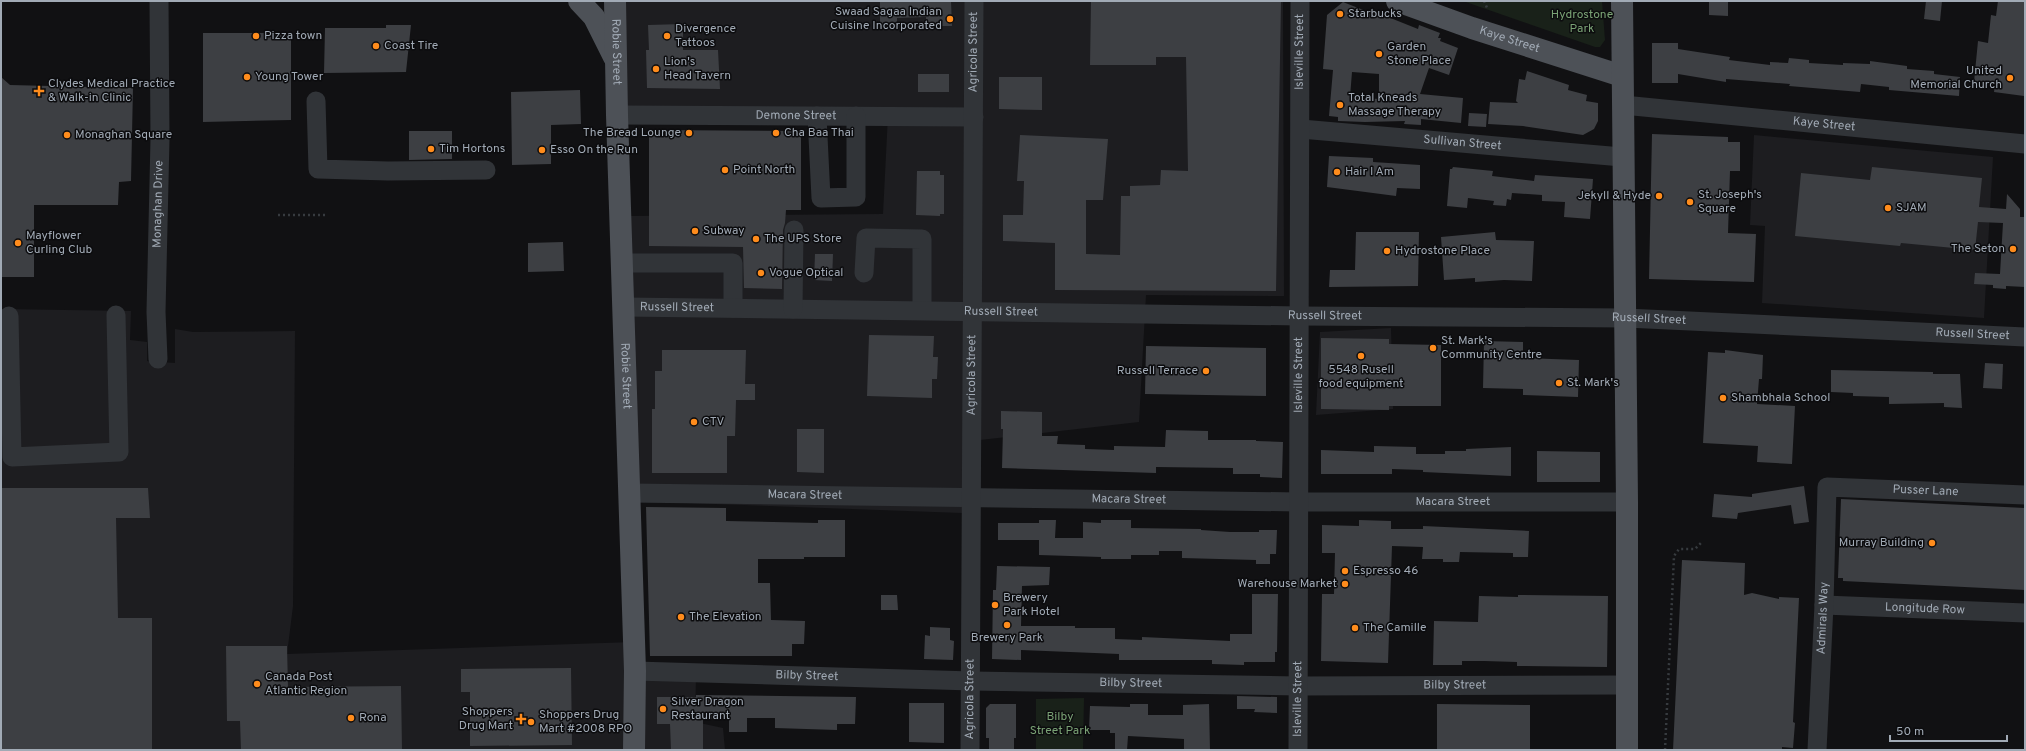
<svg xmlns="http://www.w3.org/2000/svg" width="2026" height="751" viewBox="0 0 2026 751" font-family="Overpass,sans-serif">
<style>
.built{fill:#1d1d20}
.green{fill:#192119}
.building{fill:#3d3f43;fill-rule:evenodd}
.lines{fill:none;stroke-linecap:round;stroke-linejoin:round}
.path{stroke:#373b3f;stroke-width:2.5;stroke-dasharray:2 3;stroke-linecap:butt}
.minor{stroke:#313438;stroke-width:19}
.major{stroke:#4d5157;stroke-width:22}
.poi-dot{fill:#ff8c1c;stroke:#0c0c0e;stroke-width:1.5}
.labels{text-anchor:middle;dominant-baseline:central;stroke-width:3;stroke-linejoin:round;paint-order:stroke}
.poi-label{font-size:12px;fill:#a1aab5;stroke:#0c0c0e;text-anchor:start}
.park-label{font-size:12px;fill:#7aa275;stroke:#0c0c0e}
.street-label{font-size:12px;fill:#a1aab5;stroke:#0c0c0e}
</style>
<rect width="100%" height="100%" fill="#111113"/>
<!-- built -->
<g class="built">
<polygon points="622,1 1283,1 1284,296 1146,295 1139,422 971,441 962,513 630,501 625,216 883,214 888,115 623,118"/>
<polygon points="1754,135 1993,157 1984,318 1762,303 1765,226 1750,225"/>
<polygon points="1,309 131,311 130,340 147,342 147,361 175,363 175,329 193,332 295,331 293,606 287,654 633,642 634,679 696,676 695,722 723,728 725,750 1,750"/>
<polygon points="1391,328 1393,409 1316,415 1320,332"/>
</g>
<!-- green -->
<g class="green">
<polygon points="1463,1 1602,1 1605,40 1600,47 1595,47"/>
<polygon points="1084,698 1083,750 1036,750 1036,699"/>
</g>
<!-- building -->
<g class="building">
<polygon points="880,1 951,1 952,26 926,26 926,17 897,18 897,24 880,24"/>
<polygon points="1091,1 1281,1 1276,291 1055,290 1055,243 1003,241 1003,215 1023,215 1024,181 1017,181 1020,135 1108,139 1103,200 1086,200 1086,254 1120,255 1121,196 1130,196 1130,186 1160,185 1161,170 1188,171 1186,57 1156,57 1156,65 1090,65"/>
<polygon points="1709,1 1728,1 1728,16 1709,15"/>
<polygon points="1926,1 1942,1 1940,21 1924,19"/>
<polygon points="1998,1 2025,1 2024,96 1994,92 1995,85 1974,82 1978,41 1988,43 1991,15 1996,16"/>
<path d="M1343 2 1376 15 1378 13 1418 29 1419 25 1440 33 1438 38H1441L1440 41 1458 48 1449 75 1429 68 1420 94 1463 98 1461 123 1421 119V125L1404 124 1405 121 1365 122 1338 121V117L1329 116 1333 70 1323 69 1327 15ZM1352 72 1379 74V99L1350 97Z"/>
<polygon points="683,24 683,50 718,50 720,89 647,88 646,50 649,50 648,25"/>
<polygon points="386,25 411,25 406,72 324,73 325,28 386,28"/>
<polygon points="203,33 291,33 291,120 203,122"/>
<polygon points="1652,43 1678,43 1678,49 1730,57 1729,60 1770,65 1770,62 1788,63 1789,58 1809,60 1809,63 1843,65 1843,63 1870,64 1870,61 1907,66 1907,69 1934,71 1934,74 1960,77 1959,96 1889,90 1889,87 1861,84 1860,92 1789,86 1790,84 1726,79 1726,82 1678,74 1678,83 1652,83"/>
<polygon points="1527,71 1569,85 1568,90 1587,95 1586,101 1598,103 1598,121 1594,129 1583,135 1523,126 1488,124 1490,102 1518,103 1516,101 1519,79 1525,80"/>
<rect x="918" y="74" width="31" height="18"/>
<polygon points="1,77 10,85 133,88 131,181 119,182 118,205 34,205 34,277 1,277"/>
<polygon points="999,77 1042,77 1042,110 999,109"/>
<polygon points="580,90 581,124 551,125 551,164 512,165 511,92"/>
<polygon points="1469,113 1487,114 1486,127 1468,126"/>
<polygon points="649,130 801,131 801,210 786,210 785,223 783,230 782,289 744,288 743,247 649,246"/>
<polygon points="409,131 452,131 452,159 409,160"/>
<polygon points="1652,134 1728,137 1728,142 1740,142 1740,171 1730,171 1728,233 1756,234 1754,282 1649,279"/>
<polygon points="1329,156 1373,158 1373,162 1420,165 1420,189 1397,188 1396,196 1327,187"/>
<polygon points="1453,167 1493,171 1492,176 1534,181 1535,175 1593,179 1590,219 1564,217 1565,202 1542,201 1542,195 1512,193 1511,200 1507,199 1506,206 1493,205 1494,201 1468,198 1467,208 1447,206 1450,169 1452,169"/>
<polygon points="1872,167 1982,178 1979,207 2006,209 2007,194 2020,209 2020,217 2025,217 2025,287 2006,286 2006,289 1993,288 1993,285 1974,284 1975,273 2000,274 2003,223 1978,222 1975,250 1901,243 1900,246 1795,236 1801,173 1870,180"/>
<polygon points="917,171 940,171 940,175 944,175 944,214 940,214 940,216 916,215"/>
<polygon points="1356,232 1419,232 1418,286 1329,287 1330,270 1355,270"/>
<polygon points="1495,232 1496,240 1534,241 1532,281 1504,280 1475,282 1475,278 1444,280 1441,237"/>
<polygon points="563,242 564,271 528,272 528,243"/>
<polygon points="815,254 833,254 832,281 814,280"/>
<polygon points="869,335 934,336 933,357 938,357 937,379 932,379 932,398 867,396"/>
<polygon points="1321,338 1389,339 1389,344 1441,345 1441,406 1389,406 1389,410 1321,409"/>
<polygon points="1484,341 1523,342 1523,358 1579,360 1578,397 1523,395 1523,389 1483,388"/>
<polygon points="1146,346 1266,348 1266,396 1145,394"/>
<polygon points="662,350 746,350 745,384 755,384 755,400 736,400 735,436 727,436 727,473 652,473 652,409 655,409 655,371 662,371"/>
<polygon points="1725,350 1763,355 1762,379 1759,379 1757,404 1795,406 1792,464 1757,462 1758,446 1703,443 1708,352 1725,353"/>
<polygon points="1985,363 2003,364 2002,389 1983,388"/>
<polygon points="1831,370 1933,372 1933,374 1960,374 1962,408 1944,407 1944,403 1889,404 1889,397 1853,396 1853,393 1831,392"/>
<polygon points="1001,411 1042,412 1042,436 1058,436 1057,444 1085,445 1085,449 1114,450 1114,446 1165,447 1166,430 1208,431 1208,440 1256,440 1256,441 1283,442 1282,478 1260,477 1260,474 1233,474 1233,468 1156,467 1156,473 1002,468 1003,429 1001,429"/>
<polygon points="797,429 824,429 824,473 797,472"/>
<polygon points="1374,446 1416,447 1416,454 1445,454 1445,451 1466,451 1466,449 1511,447 1511,476 1423,472 1423,470 1392,469 1392,474 1321,474 1321,450 1374,452"/>
<polygon points="1537,451 1600,452 1600,482 1537,482"/>
<polygon points="1804,486 1809,522 1794,524 1791,505 1738,513 1737,519 1712,517 1714,494 1752,497 1752,494"/>
<polygon points="1,488 148,488 150,518 116,518 118,618 152,618 152,750 1,750"/>
<polygon points="1841,499 2025,508 2025,590 1843,581 1843,578 1838,578"/>
<polygon points="646,507 726,508 726,521 818,523 818,520 845,520 845,557 804,557 804,559 758,559 758,583 770,583 771,620 805,621 804,644 792,644 792,656 650,656"/>
<polygon points="1039,520 1056,520 1055,538 1083,538 1083,522 1101,523 1101,520 1131,520 1131,528 1201,529 1201,530 1230,532 1259,532 1259,530 1277,530 1276,554 1270,554 1270,564 1256,564 1256,560 1182,558 1182,551 1159,551 1159,555 1131,555 1131,559 1101,559 1101,557 1039,555 1039,540 998,540 998,523 1039,523"/>
<polygon points="1359,520 1391,521 1391,529 1423,529 1423,526 1529,531 1528,557 1513,557 1513,553 1460,552 1459,562 1443,562 1443,559 1422,559 1423,547 1392,546 1388,663 1321,661 1322,594 1334,594 1335,553 1322,553 1322,525 1359,526"/>
<polygon points="1682,560 1745,563 1744,595 1752,593 1779,599 1779,597 1799,598 1793,722 1795,723 1793,748 1782,747 1782,750 1673,750"/>
<polygon points="997,566 1050,567 1049,585 1022,586 1021,626 1075,626 1075,628 1115,628 1115,639 1142,640 1142,637 1230,641 1230,634 1252,634 1252,594 1278,594 1277,652 1275,652 1275,662 1244,662 1244,665 1212,664 1212,660 1119,660 1119,654 1021,650 1021,660 992,659 993,590 996,590"/>
<polygon points="881,595 897,595 898,610 881,610"/>
<polygon points="1518,595 1608,596 1607,667 1517,666 1517,662 1484,661 1462,661 1462,665 1433,665 1434,621 1478,622 1479,596 1518,597"/>
<polygon points="930,627 950,628 950,640 954,641 953,660 924,659 925,635 930,636"/>
<polygon points="226,646 287,646 288,687 401,686 402,750 241,750 240,721 227,721"/>
<polygon points="571,668 572,745 470,746 470,692 461,692 461,669"/>
<polygon points="696,695 856,697 855,724 837,724 837,730 775,728 775,718 747,718 747,732 729,732 729,719 703,719 703,750 671,750 670,724 657,724 657,697 696,697"/>
<polygon points="1237,696 1277,697 1277,713 1254,712 1255,709 1237,709"/>
<polygon points="909,703 944,703 944,743 909,742"/>
<polygon points="990,704 1016,704 1016,738 1014,738 1014,750 989,750 989,738 986,738 986,708"/>
<polygon points="1130,704 1148,704 1148,715 1183,715 1183,705 1209,704 1210,750 1184,750 1184,739 1128,736 1127,750 1115,750 1115,733 1110,733 1110,730 1089,730 1090,706 1130,707"/>
<polygon points="1437,704 1530,705 1530,750 1437,750"/>
</g>
<g class="lines">
<!-- path -->
<g class="path">
<polyline points="1484,1 1488,10"/>
<polyline points="278,215 325,215"/>
<polyline points="1665,750 1674,556 1679,549 1695,549 1701,543"/>
</g>
<!-- minor -->
<g class="minor">
<polyline points="316,101 318,169 388,171 486,170"/>
<path id="s1" d="M1623 105 2025 144"/>
<path id="s2" d="M617 115 974 117"/>
<polyline points="817,116 821,198 856,197 856,116"/>
<path id="s3" d="M1301 129 1622 157"/>
<polyline points="622,263 733,263 733,308"/>
<polyline points="864,273 866,238 922,239 922,310"/>
<path id="s4" d="M624 307 1300 316 1626 318 2025 337"/>
<polyline points="793,309 794,230"/>
<polyline points="9,316 12,457 119,452 116,315"/>
<path id="s5" d="M158 359 156 312 160 139 159 1"/>
<path id="s6" d="M630 493 1298 502H1627"/>
<path id="s7" d="M1824 605 2025 613"/>
<path id="s8" d="M635 671 972 681 1298 686 1627 685"/>
<path id="s9" d="M970 750 974 1"/>
<path id="s10" d="M1298 750 1300 1"/>
<path id="s11" d="M1817 750 1824 605 1827 487 2025 495"/>
</g>
<!-- major -->
<g class="major">
<polyline points="579,1 594,17 614,57"/>
<path id="s12" d="M615 1 617 115 635 671 634 750"/>
<path id="s13" d="M1397 1 1472 28 1622 76"/>
<polyline points="1622,1 1627,502 1627,750"/>
</g>
</g>
<!-- markers -->
<g class="poi-dot">
<circle cx="1340" cy="14" r="4"/>
<circle cx="950" cy="19" r="4"/>
<circle cx="256" cy="36" r="4"/>
<circle cx="667" cy="36" r="4"/>
<circle cx="376" cy="46" r="4"/>
<circle cx="1379" cy="54" r="4"/>
<circle cx="656" cy="69" r="4"/>
<circle cx="247" cy="77" r="4"/>
<circle cx="2010" cy="78" r="4"/>
<path d="M37 85h4v4h4v4h-4v4h-4v-4h-4v-4h4z"/>
<circle cx="1340" cy="105" r="4"/>
<circle cx="689" cy="133" r="4"/>
<circle cx="776" cy="133" r="4"/>
<circle cx="67" cy="135" r="4"/>
<circle cx="431" cy="149" r="4"/>
<circle cx="542" cy="150" r="4"/>
<circle cx="725" cy="170" r="4"/>
<circle cx="1337" cy="172" r="4"/>
<circle cx="1659" cy="196" r="4"/>
<circle cx="1690" cy="202" r="4"/>
<circle cx="1888" cy="208" r="4"/>
<circle cx="695" cy="231" r="4"/>
<circle cx="756" cy="239" r="4"/>
<circle cx="18" cy="243" r="4"/>
<circle cx="2013" cy="249" r="4"/>
<circle cx="1387" cy="251" r="4"/>
<circle cx="761" cy="273" r="4"/>
<circle cx="1433" cy="348" r="4"/>
<circle cx="1361" cy="356" r="4"/>
<circle cx="1206" cy="371" r="4"/>
<circle cx="1559" cy="383" r="4"/>
<circle cx="1723" cy="398" r="4"/>
<circle cx="694" cy="422" r="4"/>
<circle cx="1932" cy="543" r="4"/>
<circle cx="1345" cy="571" r="4"/>
<circle cx="1345" cy="584" r="4"/>
<circle cx="995" cy="605" r="4"/>
<circle cx="681" cy="617" r="4"/>
<circle cx="1007" cy="625" r="4"/>
<circle cx="1355" cy="628" r="4"/>
<circle cx="257" cy="684" r="4"/>
<circle cx="663" cy="709" r="4"/>
<circle cx="351" cy="718" r="4"/>
<path d="M519 713h4v4h4v4h-4v4h-4v-4h-4v-4h4z"/>
<circle cx="531" cy="722" r="4"/>
</g>
<g class="labels">
<!-- poi labels -->
<g class="poi-label">
<text x="942" y="12" text-anchor="end">Swaad Sagaa Indian<tspan x="942" dy="14">Cuisine Incorporated</tspan></text>
<text x="1348" y="14">Starbucks</text>
<text x="675" y="29">Divergence<tspan x="675" dy="14">Tattoos</tspan></text>
<text x="264" y="36">Pizza town</text>
<text x="384" y="46">Coast Tire</text>
<text x="1387" y="47">Garden<tspan x="1387" dy="14">Stone Place</tspan></text>
<text x="664" y="62">Lion's<tspan x="664" dy="14">Head Tavern</tspan></text>
<text x="2002" y="71" text-anchor="end">United<tspan x="2002" dy="14">Memorial Church</tspan></text>
<text x="255" y="77">Young Tower</text>
<text x="48" y="84">Clydes Medical Practice<tspan x="48" dy="14">&amp; Walk-in Clinic</tspan></text>
<text x="1348" y="98">Total Kneads<tspan x="1348" dy="14">Massage Therapy</tspan></text>
<text x="681" y="133" text-anchor="end">The Bread Lounge</text>
<text x="784" y="133">Cha Baa Thai</text>
<text x="75" y="135">Monaghan Square</text>
<text x="439" y="149">Tim Hortons</text>
<text x="550" y="150">Esso On the Run</text>
<text x="733" y="170">Point North</text>
<text x="1345" y="172">Hair I Am</text>
<text x="1698" y="195">St. Joseph's<tspan x="1698" dy="14">Square</tspan></text>
<text x="1651" y="196" text-anchor="end">Jekyll &amp; Hyde</text>
<text x="1896" y="208">SJAM</text>
<text x="703" y="231">Subway</text>
<text x="26" y="236">Mayflower<tspan x="26" dy="14">Curling Club</tspan></text>
<text x="764" y="239">The UPS Store</text>
<text x="2005" y="249" text-anchor="end">The Seton</text>
<text x="1395" y="251">Hydrostone Place</text>
<text x="769" y="273">Vogue Optical</text>
<text x="1441" y="341">St. Mark's<tspan x="1441" dy="14">Community Centre</tspan></text>
<text x="1361" y="370" text-anchor="middle">5548 Rusell<tspan x="1361" dy="14">food equipment</tspan></text>
<text x="1198" y="371" text-anchor="end">Russell Terrace</text>
<text x="1567" y="383">St. Mark's</text>
<text x="1731" y="398">Shambhala School</text>
<text x="702" y="422">CTV</text>
<text x="1924" y="543" text-anchor="end">Murray Building</text>
<text x="1353" y="571">Espresso 46</text>
<text x="1337" y="584" text-anchor="end">Warehouse Market</text>
<text x="1003" y="598">Brewery<tspan x="1003" dy="14">Park Hotel</tspan></text>
<text x="689" y="617">The Elevation</text>
<text x="1363" y="628">The Camille</text>
<text x="1007" y="638" text-anchor="middle">Brewery Park</text>
<text x="265" y="677">Canada Post<tspan x="265" dy="14">Atlantic Region</tspan></text>
<text x="671" y="702">Silver Dragon<tspan x="671" dy="14">Restaurant</tspan></text>
<text x="513" y="712" text-anchor="end">Shoppers<tspan x="513" dy="14">Drug Mart</tspan></text>
<text x="539" y="715">Shoppers Drug<tspan x="539" dy="14">Mart #2008 RPO</tspan></text>
<text x="359" y="718">Rona</text>
</g>
<!-- park labels -->
<g class="park-label">
<text x="1582" y="15">Hydrostone<tspan x="1582" dy="14">Park</tspan></text>
<text x="1060" y="717">Bilby<tspan x="1060" dy="14">Street Park</tspan></text>
</g>
<!-- street labels -->
<g class="street-label">
<text stroke="none"><textPath href="#s13" startOffset="119">Kaye Street</textPath></text>
<text stroke="none"><textPath href="#s12" startOffset="51">Robie Street</textPath></text>
<text stroke="none"><textPath href="#s9" startOffset="698">Agricola Street</textPath></text>
<text stroke="none"><textPath href="#s10" startOffset="698">Isleville Street</textPath></text>
<text stroke="none"><textPath href="#s2" startOffset="179">Demone Street</textPath></text>
<text stroke="none"><textPath href="#s1" startOffset="202">Kaye Street</textPath></text>
<text stroke="none"><textPath href="#s3" startOffset="162">Sullivan Street</textPath></text>
<text stroke="none"><textPath href="#s5" startOffset="155">Monaghan Drive</textPath></text>
<text stroke="none"><textPath href="#s4" startOffset="53">Russell Street</textPath></text>
<text stroke="none"><textPath href="#s4" startOffset="377">Russell Street</textPath></text>
<text stroke="none"><textPath href="#s4" startOffset="701">Russell Street</textPath></text>
<text stroke="none"><textPath href="#s4" startOffset="1025">Russell Street</textPath></text>
<text stroke="none"><textPath href="#s4" startOffset="1349">Russell Street</textPath></text>
<text stroke="none"><textPath href="#s12" startOffset="375">Robie Street</textPath></text>
<text stroke="none"><textPath href="#s10" startOffset="375">Isleville Street</textPath></text>
<text stroke="none"><textPath href="#s9" startOffset="375">Agricola Street</textPath></text>
<text stroke="none"><textPath href="#s11" startOffset="362">Pusser Lane</textPath></text>
<text stroke="none"><textPath href="#s6" startOffset="175">Macara Street</textPath></text>
<text stroke="none"><textPath href="#s6" startOffset="499">Macara Street</textPath></text>
<text stroke="none"><textPath href="#s6" startOffset="823">Macara Street</textPath></text>
<text stroke="none"><textPath href="#s7" startOffset="101">Longitude Row</textPath></text>
<text stroke="none"><textPath href="#s11" startOffset="132">Admirals Way</textPath></text>
<text stroke="none"><textPath href="#s8" startOffset="172">Bilby Street</textPath></text>
<text stroke="none"><textPath href="#s8" startOffset="496">Bilby Street</textPath></text>
<text stroke="none"><textPath href="#s8" startOffset="820">Bilby Street</textPath></text>
<text stroke="none"><textPath href="#s9" startOffset="51">Agricola Street</textPath></text>
<text stroke="none"><textPath href="#s10" startOffset="51">Isleville Street</textPath></text>
</g>
</g>
<!-- border -->
<rect width="2026" height="751" fill="none" stroke="#a1aab5" stroke-width="4"/>
<!-- scale -->
<path d="M1890 735v6h117v-6" fill="none" stroke="#a1aab5" stroke-width="2"/>
<text x="1896" y="735" font-size="12" fill="#a1aab5" stroke="#0c0c0e" stroke-width="3" paint-order="stroke">50 m</text>
</svg>
